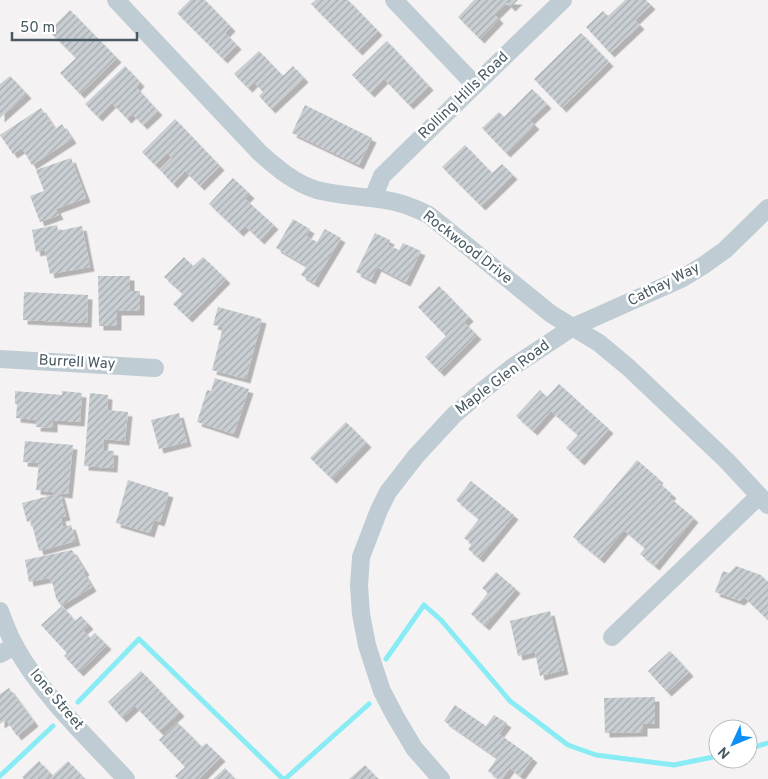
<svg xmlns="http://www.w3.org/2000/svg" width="768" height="779" viewBox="0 0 768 779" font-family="Overpass,sans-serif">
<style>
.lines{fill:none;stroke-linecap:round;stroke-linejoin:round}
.stream{stroke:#89ecf4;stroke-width:5}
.building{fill:url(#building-hatch);filter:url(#shadow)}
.street{stroke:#bfccd3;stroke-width:18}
.labels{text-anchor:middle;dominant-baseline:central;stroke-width:5;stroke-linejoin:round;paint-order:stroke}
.street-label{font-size:15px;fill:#485962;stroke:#fff}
</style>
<defs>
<pattern id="building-hatch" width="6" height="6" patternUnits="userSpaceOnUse" patternTransform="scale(1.25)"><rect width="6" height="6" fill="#c9ced2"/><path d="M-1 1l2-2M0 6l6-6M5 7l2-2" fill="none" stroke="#a5aaae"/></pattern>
<filter id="shadow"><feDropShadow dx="4.5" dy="4.5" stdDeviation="0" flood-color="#0004"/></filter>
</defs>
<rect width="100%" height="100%" fill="#f5f2f3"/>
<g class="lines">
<!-- stream -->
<g class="stream">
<polyline points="386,659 424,605 441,620 510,701 568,745 596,755 674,765 718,756"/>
<polyline points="78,702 139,639 283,779"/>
<polyline points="748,749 768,743"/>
<polyline points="0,776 53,726"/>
<polyline points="285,779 369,704"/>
</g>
</g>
<!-- building -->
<g class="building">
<polygon points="190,0 205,0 231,27 225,33 237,45 223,59 177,13"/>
<polygon points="316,0 348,0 378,31 358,51 311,4"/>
<polygon points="474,0 518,0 511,7 507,3 495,15 499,19 480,39 458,17"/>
<polygon points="625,0 646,0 651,5 635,20 640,25 610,53 586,27 603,11 608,16"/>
<polygon points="70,10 117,58 80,94 60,73 76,58 49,31"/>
<polygon points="581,33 609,62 562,108 534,79"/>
<polygon points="387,41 429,86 409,105 384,79 370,93 352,75"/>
<polygon points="259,51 283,76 293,66 304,78 271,109 259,96 263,92 254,82 248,88 234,74"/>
<polygon points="125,66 140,82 136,87 158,111 143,125 132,114 127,119 112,103 98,117 85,104"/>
<polygon points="10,76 27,94 0,118 0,84"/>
<polygon points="532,89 547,104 530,120 535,125 506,153 482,128 499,112 504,117"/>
<polygon points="305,105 372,138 359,165 292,133"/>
<polygon points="41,108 55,129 62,124 72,139 32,165 22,148 13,154 0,135"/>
<polygon points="175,119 220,166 200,186 185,171 173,184 160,170 172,158 167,153 155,165 142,152"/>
<polygon points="465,145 492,173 502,164 513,175 481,206 442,167"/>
<polygon points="71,158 86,198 56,209 59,215 40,222 30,196 44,191 36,170"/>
<polygon points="233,178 250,194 245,199 274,225 260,240 245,226 239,232 209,204"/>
<polygon points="293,219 310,229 306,236 317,242 325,229 341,238 314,283 301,275 307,266 276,248"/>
<polygon points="57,225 58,231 82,226 90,267 50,274 45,250 36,252 32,230"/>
<polygon points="375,233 390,240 388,245 399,250 403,243 421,251 406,282 377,267 371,280 356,272"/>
<polygon points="184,257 193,266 203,257 226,279 188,318 173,304 183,294 164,277"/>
<polygon points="98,276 130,276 130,291 140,291 140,311 117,311 117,326 99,326"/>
<polygon points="439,286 469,317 464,322 477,335 440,372 425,357 446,336 418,307"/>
<polygon points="24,292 88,295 87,323 23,320"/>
<polygon points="218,307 262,319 246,379 212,370 223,327 213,325"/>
<polygon points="215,378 249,389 234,434 197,422 207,390 211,391"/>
<polygon points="559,384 609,429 580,461 566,448 578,435 551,411 533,431 516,416 540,390 547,397"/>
<polygon points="15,391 62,395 62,391 82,393 80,422 53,420 53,428 36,427 37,420 16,418 17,404 15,404"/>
<polygon points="90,393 108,395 107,410 128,412 125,441 104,439 103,450 114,451 113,468 84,466"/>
<polygon points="179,413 187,442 159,449 151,420"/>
<polygon points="346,422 367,443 332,479 310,458"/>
<polygon points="25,441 73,445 68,494 36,490 39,463 23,462"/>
<polygon points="637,460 659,479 657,481 672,494 669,497 694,518 655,566 640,554 645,548 624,530 600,559 573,537"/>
<polygon points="128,480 169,493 160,522 154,520 150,533 116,523"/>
<polygon points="471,481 514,515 479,558 468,549 472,544 464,538 479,519 456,500"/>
<polygon points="60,493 66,516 61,517 63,527 71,525 76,541 39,551 31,521 27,522 22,503"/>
<polygon points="72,550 85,571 83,572 92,587 61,606 56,598 53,585 49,578 29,582 25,560"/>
<polygon points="736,566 761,575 768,582 768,620 744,597 740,601 715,592 723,571 729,573"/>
<polygon points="496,572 516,589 485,626 471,614 488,593 482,588"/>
<polygon points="62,606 75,621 81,616 89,625 83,630 90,638 95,633 107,645 79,672 64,656 67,653 41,625"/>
<polygon points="550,611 564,670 540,676 535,652 518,656 510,621"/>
<polygon points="670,651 689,672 667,692 648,671"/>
<polygon points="141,671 180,712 159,731 135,706 122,718 108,702"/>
<polygon points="9,688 34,722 17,736 6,720 0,724 0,694"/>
<polygon points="655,697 655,724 643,724 643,732 605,733 604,698"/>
<polygon points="455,705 486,726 494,715 507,723 499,734 533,758 520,776 510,768 502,779 499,779 488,771 497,758 444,721"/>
<polygon points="177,722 202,747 206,743 221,757 199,779 178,779 175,776 185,767 159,740"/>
<polygon points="39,761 51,774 45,779 24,779 22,777"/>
<polygon points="68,761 85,779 49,779"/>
<polygon points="365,765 378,779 349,779"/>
<polygon points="225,768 235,779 213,779"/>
</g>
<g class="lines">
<!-- street -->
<g class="street">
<path d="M116 0 260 153C277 168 294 183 317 190 340 196 363 196 385 200 401 202 415 208 429 215L551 314 599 343 629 368 726 460 768 505"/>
<polyline points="394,0 475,85"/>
<polyline points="373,198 382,176 475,85 563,0"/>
<polyline points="0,359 155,368"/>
<path d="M0 611C4 622 9 635 15 646 42 695 88 738 126 779"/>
<polyline points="612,637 759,496"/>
<polyline points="0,654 15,646"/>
<polyline points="441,779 414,748 395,716 382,691 374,667 367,645 361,614 359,586 361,557 379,510 388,492 416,456 454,415 482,391 514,366 573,327 681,279 704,265 725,250 768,208"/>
</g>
</g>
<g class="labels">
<!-- street labels -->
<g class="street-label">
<text transform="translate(464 96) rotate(-44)">Rolling Hills Road</text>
<text transform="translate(467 248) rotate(38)">Rockwood Drive</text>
<text transform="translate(664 285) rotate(-27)">Cathay Way</text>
<text transform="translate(77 363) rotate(3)">Burrell Way</text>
<text transform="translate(503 378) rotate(-37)">Maple Glen Road</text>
<text transform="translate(56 700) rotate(50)">Ione Street</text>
</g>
</g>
<!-- north arrow -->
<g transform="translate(733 744) rotate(226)"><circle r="24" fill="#ffffff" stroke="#b6bdc0"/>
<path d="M0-4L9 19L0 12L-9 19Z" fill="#0b8ff6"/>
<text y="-8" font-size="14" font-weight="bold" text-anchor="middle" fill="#485962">N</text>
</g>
<!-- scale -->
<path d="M12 32v8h125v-8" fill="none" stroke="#485962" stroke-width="2.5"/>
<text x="20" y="32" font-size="15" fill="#485962" stroke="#ffffff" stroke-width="4" paint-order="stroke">50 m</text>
</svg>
